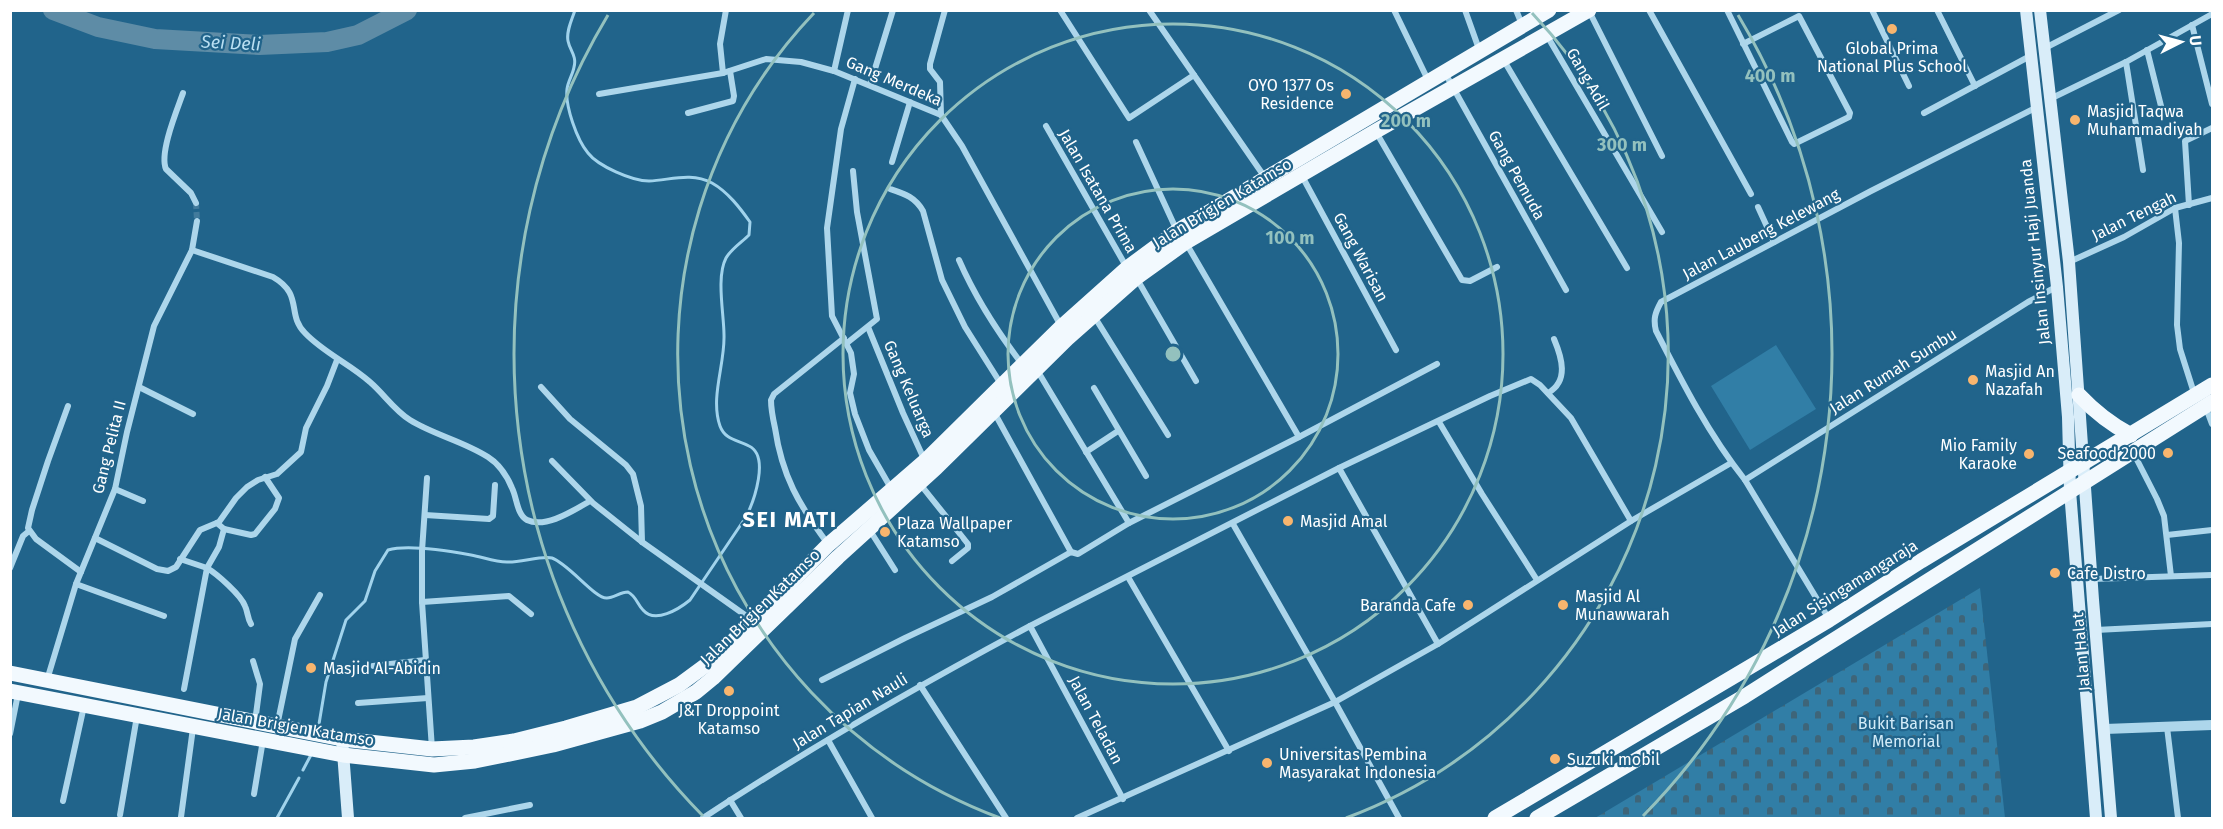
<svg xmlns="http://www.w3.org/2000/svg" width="2223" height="829" viewBox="0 0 2223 829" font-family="'Fira Sans',sans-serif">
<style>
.green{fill:#317ea6}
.cemetery{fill:url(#cemetery-stones)}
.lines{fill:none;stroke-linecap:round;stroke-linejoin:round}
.stream{stroke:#a1d3ec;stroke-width:3}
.river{stroke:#5e8ca6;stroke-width:20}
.minor-tunnel{stroke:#427b9c;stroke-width:6;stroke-dasharray:6 3;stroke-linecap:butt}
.minor{stroke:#add6eb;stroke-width:6}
.tertiary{stroke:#add6eb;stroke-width:10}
.secondary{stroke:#d9edf9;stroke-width:12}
.primary{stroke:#f2f9fe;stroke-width:15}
.ring{fill:none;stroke:#93c1be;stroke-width:3}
.poi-dot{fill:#f8b56e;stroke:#21648b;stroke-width:2}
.labels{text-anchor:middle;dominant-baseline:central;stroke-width:4.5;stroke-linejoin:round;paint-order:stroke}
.poi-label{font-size:16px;fill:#fff;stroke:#21648b;text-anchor:start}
.street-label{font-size:16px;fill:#fff;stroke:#21648b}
.park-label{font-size:16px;fill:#d2ebf8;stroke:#21648b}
.water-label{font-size:18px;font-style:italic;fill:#b9dff2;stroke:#21648b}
.district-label{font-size:22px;font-weight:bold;letter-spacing:1.5px;fill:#fff;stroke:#21648b}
.centre{fill:#93c1be;stroke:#21648b;stroke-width:3}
.ring-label{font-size:18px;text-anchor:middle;font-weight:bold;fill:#93c1be;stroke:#21648b;stroke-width:4.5;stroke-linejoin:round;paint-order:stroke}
</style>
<defs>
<pattern id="cemetery-stones" width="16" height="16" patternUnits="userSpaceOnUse" patternTransform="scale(1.5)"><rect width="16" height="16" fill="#317ea6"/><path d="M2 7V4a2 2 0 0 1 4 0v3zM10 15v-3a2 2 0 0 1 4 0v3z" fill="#3e6579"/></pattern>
</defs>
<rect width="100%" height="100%" fill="#21648b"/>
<!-- green -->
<polygon class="green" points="1776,345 1816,409 1750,450 1711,386"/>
<!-- cemetery -->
<polygon class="cemetery" points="1980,588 2005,818 1595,818"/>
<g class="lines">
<!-- stream -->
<g class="stream">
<path d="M318 730 326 682 346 620 365 601 375 571 388 550C409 544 449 551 471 555 483 557 494 562 507 562 519 563 543 555 552 558 569 564 595 599 607 598 614 598 620 592 628 592 636 596 637 604 643 610 655 624 679 609 690 600L746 517C754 501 770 456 749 446 738 440 725 440 720 426 710 397 725 365 724 335 724 314 716 277 726 258 731 249 742 242 749 235L750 222C740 208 728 192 712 183 691 172 671 180 649 181 632 181 598 166 588 153 577 140 565 106 567 89 568 81 573 74 574 67 577 56 570 51 568 41 566 31 572 20 575 10"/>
<polyline points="303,770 312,753"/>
<polyline points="277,818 299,778"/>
</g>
<!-- river -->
<polyline class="river" points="53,10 98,27 155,39 259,45 327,42 358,35 407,10"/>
<!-- minor-tunnel -->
<polyline class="minor-tunnel" points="196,203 197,221"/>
<!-- minor -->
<g class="minor">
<polyline points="1060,10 1129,118 1194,75"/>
<polyline points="1149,10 1266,179"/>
<polyline points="1394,10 1428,80"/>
<polyline points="1465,10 1480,52"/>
<polyline points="1516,10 1523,27"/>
<polyline points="1649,10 1751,194"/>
<polyline points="1727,10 1792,142 1794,144 1849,117 1850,113 1799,16 1743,44"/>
<polyline points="1872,10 1909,86"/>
<polyline points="1937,10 1975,86"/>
<polyline points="1589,11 1662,156"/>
<polyline points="2192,25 2212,104"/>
<polyline points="1546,34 1662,232"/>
<polyline points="2045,48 2119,10"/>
<polyline points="2147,50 2162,110"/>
<polyline points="1503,59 1627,268"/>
<polyline points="2126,62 2143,170"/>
<polyline points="834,71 848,10"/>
<polyline points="723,73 720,44 726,10"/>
<polyline points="1445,73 1566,290"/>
<polyline points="855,79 841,129 827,228 832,316 851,353 854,374 850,393 855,414 869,450 892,490"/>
<polyline points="870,85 893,10"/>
<path d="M183 93C177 110 159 153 166 169L191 193 196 203"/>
<polyline points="599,94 723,73 766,59 801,62 834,71 941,115 962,146 1061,326"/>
<polyline points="2052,98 2126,62 2212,14"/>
<polyline points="688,113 733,101 734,96 730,71"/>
<polyline points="1924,113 2032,55"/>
<polyline points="941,115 940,82 930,69 930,64 945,10"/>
<polyline points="1046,126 1127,268"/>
<polyline points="1376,132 1462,280 1470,281 1497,267"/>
<polyline points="1136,142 1177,231"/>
<polyline points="892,162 910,102"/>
<polyline points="1302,176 1396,350"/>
<path d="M890 189C905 194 915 197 923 211L942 280 965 327 1001 384"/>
<polyline points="2189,205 2185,141 2212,128"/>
<polyline points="1758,207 1774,242"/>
<polyline points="2175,208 2179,243 2177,325 2180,349 2194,393"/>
<polyline points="1186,243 1299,437"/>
<path d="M192 250 273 277C304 295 286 314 305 333 324 353 350 364 370 382 384 394 394 410 410 420 434 435 463 441 488 457 499 464 507 476 512 488 517 498 517 515 527 520 546 529 574 510 590 501"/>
<path d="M959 260C976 299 996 330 1022 364"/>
<polyline points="2069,262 2124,237 2175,208 2212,198"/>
<polyline points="1137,279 1196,381"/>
<polyline points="1094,316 1168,435"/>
<polyline points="868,327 903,413 924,459"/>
<polyline points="847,343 877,319 857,212 853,171"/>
<polyline points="1037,370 1129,523"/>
<polyline points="139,387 193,414"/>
<polyline points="541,387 570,419 626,465 633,474 641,506 642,542"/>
<polyline points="1094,388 1146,476"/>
<path d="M1548 393C1569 381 1562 358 1554 339"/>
<polyline points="68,406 48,461 32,510 28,528 36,539 81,572"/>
<polyline points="2206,408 2212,424"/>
<polyline points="994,412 1071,552"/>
<polyline points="1439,422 1482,494 1537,580"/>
<polyline points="1086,452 1118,431"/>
<polyline points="2133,452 2157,499 2164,516 2171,576"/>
<polyline points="552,461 593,503 642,542 752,620"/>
<polyline points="1339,468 1438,644"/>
<polyline points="427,478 422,551 422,602 432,749"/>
<polyline points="1745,480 2028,302 2056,287"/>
<polyline points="920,484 968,544 968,548 952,561"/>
<polyline points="115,489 143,501"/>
<polyline points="425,515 489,519 493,516 495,485"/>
<polyline points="217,523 224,529 251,535 255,534 275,509 279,498 265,477"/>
<polyline points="1233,524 1335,702 1399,818"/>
<polyline points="869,529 895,570"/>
<polyline points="2167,535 2212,530"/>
<polyline points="95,538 157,569 168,571 176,567 200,530 219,522 236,498 247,487 258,480 277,474 301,452 306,428 327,386 337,360"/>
<path d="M828 544C799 505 782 476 775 428 773 419 771 409 771 400L774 394 844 338"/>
<polyline points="180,559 207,568 219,547 224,529"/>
<polyline points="10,568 23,536 29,531"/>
<polyline points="1128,577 1229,751"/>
<polyline points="2092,579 2212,575"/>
<polyline points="76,584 164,616"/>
<polyline points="422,602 509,596 531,614"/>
<path d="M1829 619 1745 480C1709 435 1682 382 1656 331 1653 319 1655 313 1661 302L1871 191 2037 107"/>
<polyline points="1030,626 1339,468 1490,396 1531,379 1540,385 1571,418 1631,521"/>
<polyline points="2096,630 2212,624"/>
<polyline points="253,661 260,684 255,722"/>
<polyline points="373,666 425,660"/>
<polyline points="47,680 76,584 115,489 127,432 154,326 192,250 197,221"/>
<polyline points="822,680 905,638 992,597 1071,552 1078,554 1129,523 1299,437 1437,364"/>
<polyline points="920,685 1006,818"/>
<path d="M184 689 207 568C217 574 241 595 245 606 248 612 247 617 251 624"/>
<polyline points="358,703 428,698"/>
<polyline points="277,726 295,639 320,595"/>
<polyline points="2167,727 2178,818"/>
<polyline points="10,734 18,694"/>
<polyline points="828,740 872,818"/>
<polyline points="254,794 263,740"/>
<polyline points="730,800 741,818"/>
<polyline points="63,801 84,706"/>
<polyline points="120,815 137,716"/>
<polyline points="181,817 193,728"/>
<polyline points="465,818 530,805"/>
<path d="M703 818C809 748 918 686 1030 626L1123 799"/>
<polyline points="1077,818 1335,702 1438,644 1631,521 1731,463"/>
</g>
<!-- tertiary -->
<polyline class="tertiary" points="2105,729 2212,725"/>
<!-- secondary -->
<g class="secondary">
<polyline points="2026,10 2057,287 2068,417 2070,491 2096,818"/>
<polyline points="2040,10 2069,262 2093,600 2111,818"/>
<polyline points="342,739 348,818"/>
</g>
<!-- primary -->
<g class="primary">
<path d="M2079 395C2095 412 2110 424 2131 435"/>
<polyline points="10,673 342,739 432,749 474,747 514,741 566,728 637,707 679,685 717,657 828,545 925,461 1061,327 1127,268 1177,231 1549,10"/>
<polyline points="10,691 343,755 434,765 475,761 553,745 640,721 662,712 696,692 713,678 838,557 936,468 1067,339 1136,278 1186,242 1376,131 1589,10"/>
<polyline points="1495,818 1829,620 1921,561 2212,385"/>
<polyline points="1537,818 1745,696 2212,402"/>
</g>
</g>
<!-- distance rings -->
<g class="ring">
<circle cx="1173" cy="354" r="165"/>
<circle cx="1173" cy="354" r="330"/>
<path d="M1000 818A495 495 0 0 1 814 13M1532 13A495 495 0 0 1 1346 818"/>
<path d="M703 816A659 659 0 0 1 608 15M1738 15A659 659 0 0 1 1643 816"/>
</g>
<!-- markers -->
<g class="poi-dot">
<circle cx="1892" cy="29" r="6"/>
<circle cx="1346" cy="94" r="6"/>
<circle cx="2075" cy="120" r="6"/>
<circle cx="1973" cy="380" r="6"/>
<circle cx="2168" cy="453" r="6"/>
<circle cx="2029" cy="454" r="6"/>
<circle cx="1288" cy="521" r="6"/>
<circle cx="885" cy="532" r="6"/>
<circle cx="2055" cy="573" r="6"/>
<circle cx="1468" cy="605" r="6"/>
<circle cx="1563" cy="605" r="6"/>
<circle cx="311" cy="668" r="6"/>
<circle cx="729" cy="691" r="6"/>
<circle cx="1555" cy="759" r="6"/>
<circle cx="1267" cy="763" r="6"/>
</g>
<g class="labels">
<!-- poi labels -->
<g class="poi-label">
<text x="1892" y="48" text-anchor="middle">Global Prima<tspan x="1892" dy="18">National Plus School</tspan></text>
<text x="1334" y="85" text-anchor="end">OYO 1377 Os<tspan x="1334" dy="18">Residence</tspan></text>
<text x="2087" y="111">Masjid Taqwa<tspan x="2087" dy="18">Muhammadiyah</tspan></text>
<text x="1985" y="371">Masjid An<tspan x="1985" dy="18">Nazafah</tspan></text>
<text x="2017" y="445" text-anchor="end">Mio Family<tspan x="2017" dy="18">Karaoke</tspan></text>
<text x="2156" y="453" text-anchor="end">Seafood 2000</text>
<text x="1300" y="521">Masjid Amal</text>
<text x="897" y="523">Plaza Wallpaper<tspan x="897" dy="18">Katamso</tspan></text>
<text x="2067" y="573">Cafe Distro</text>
<text x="1575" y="596">Masjid Al<tspan x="1575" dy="18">Munawwarah</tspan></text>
<text x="1456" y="605" text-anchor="end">Baranda Cafe</text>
<text x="323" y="668">Masjid Al-Abidin</text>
<text x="729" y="710" text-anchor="middle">J&amp;T Droppoint<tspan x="729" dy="18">Katamso</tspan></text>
<text x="1279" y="754">Universitas Pembina<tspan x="1279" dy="18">Masyarakat Indonesia</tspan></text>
<text x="1567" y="759">Suzuki mobil</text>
</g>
<!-- street labels -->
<g class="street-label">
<text transform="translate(1588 79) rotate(60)">Gang Adil</text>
<text transform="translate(894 81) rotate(23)">Gang Merdeka</text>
<text transform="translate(1517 175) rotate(61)">Gang Pemuda</text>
<text transform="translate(1098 191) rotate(60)">Jalan Isatana Prima</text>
<text transform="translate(1222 203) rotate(-31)">Jalan Brigjen Katamso</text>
<text transform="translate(2134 216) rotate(-26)">Jalan Tengah</text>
<text transform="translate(1761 234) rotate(-28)">Jalan Laubeng Kelewang</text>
<text transform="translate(2035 252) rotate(-96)">Jalan Insinyur Haji Juanda</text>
<text transform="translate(1361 257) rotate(62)">Gang Warisan</text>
<text transform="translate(1893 371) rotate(-32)">Jalan Rumah Sumbu</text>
<text transform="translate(909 389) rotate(67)">Gang Keluarga</text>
<text transform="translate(109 447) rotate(-76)">Gang Pelita II</text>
<text transform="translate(1845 588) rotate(-32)">Jalan Sisingamangaraja</text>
<text transform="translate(760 607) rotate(-44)">Jalan Brigjen Katamso</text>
<text transform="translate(2081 652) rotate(-95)">Jalan Halat</text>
<text transform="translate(850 711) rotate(-31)">Jalan Tapian Nauli</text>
<text transform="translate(1096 720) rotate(62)">Jalan Teladan</text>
<text transform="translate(296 727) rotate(10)">Jalan Brigjen Katamso</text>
</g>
<!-- park labels -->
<g class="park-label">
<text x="1906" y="723">Bukit Barisan<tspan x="1906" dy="18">Memorial</tspan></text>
</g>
<!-- water labels -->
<g class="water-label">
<text transform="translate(231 43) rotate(3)">Sei Deli</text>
</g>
<!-- district labels -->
<g class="district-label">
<text x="790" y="519">SEI MATI</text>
</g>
</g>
<circle cx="1173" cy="354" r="9" class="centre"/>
<g class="ring-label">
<text x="1770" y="82">400 m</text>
<text x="1406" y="127">200 m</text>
<text x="1622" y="151">300 m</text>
<text x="1290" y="244">100 m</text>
</g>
<!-- border -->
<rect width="2223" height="829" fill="none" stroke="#ffffff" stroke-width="24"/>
<!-- north arrow -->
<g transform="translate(2181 42) rotate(84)" stroke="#21648b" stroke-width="4.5" paint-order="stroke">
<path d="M0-4.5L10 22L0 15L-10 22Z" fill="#ffffff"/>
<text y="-9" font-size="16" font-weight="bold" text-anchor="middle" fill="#ffffff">U</text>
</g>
</svg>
